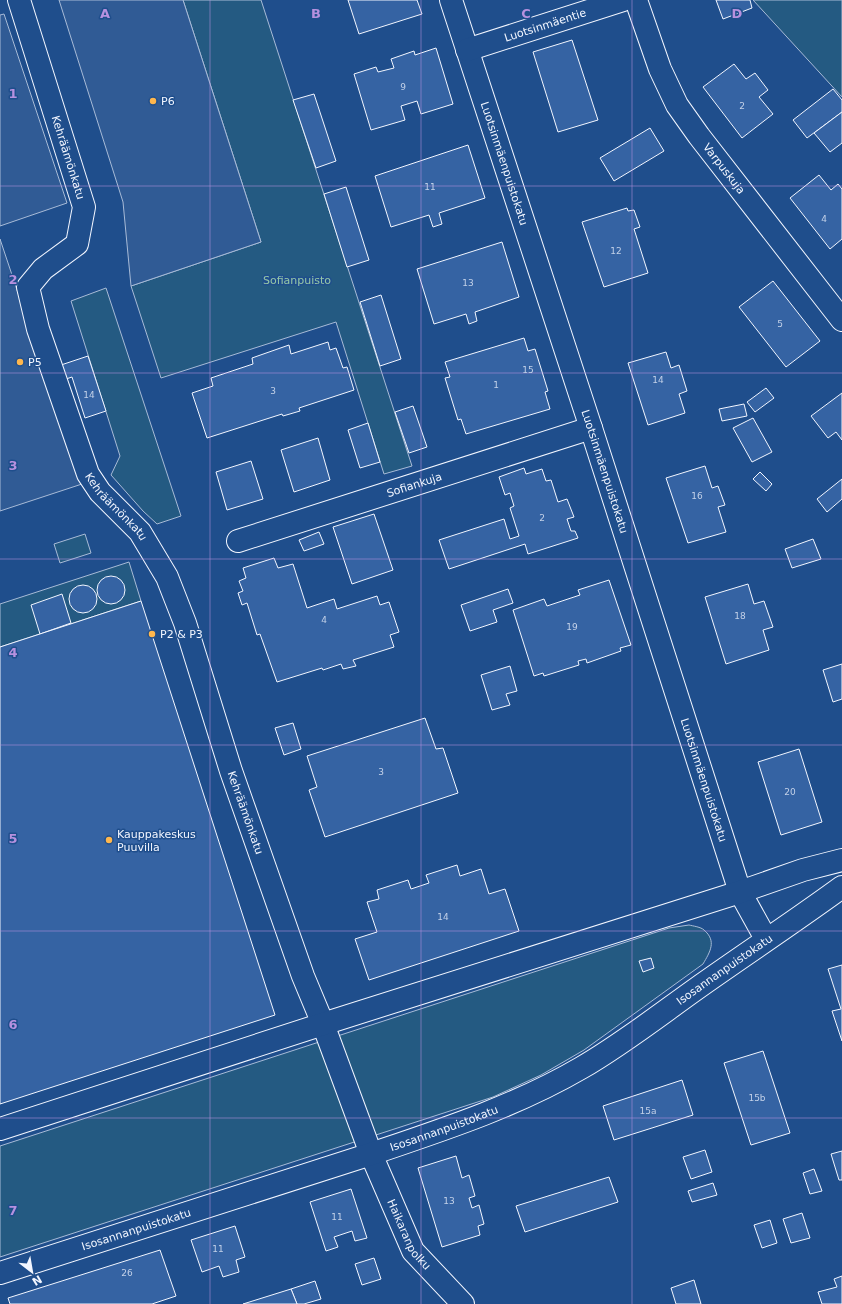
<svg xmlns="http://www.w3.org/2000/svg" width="842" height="1304" viewBox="0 0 842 1304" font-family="'DejaVu Sans',sans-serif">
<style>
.green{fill:#245a82;stroke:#a8bbd7}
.parking{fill:#305b95;stroke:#a8bbd7}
.building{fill:#3563a3;stroke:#f2f6ff}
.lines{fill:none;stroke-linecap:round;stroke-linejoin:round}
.minor-casing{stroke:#f2f6ff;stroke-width:24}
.tertiary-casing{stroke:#f2f6ff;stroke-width:24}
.minor{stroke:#1f4e8c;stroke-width:22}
.tertiary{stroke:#1f4e8c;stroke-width:22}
.grid{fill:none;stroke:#b691df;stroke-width:1;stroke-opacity:0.55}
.poi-dot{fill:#ffb74d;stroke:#1f4e8c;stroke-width:1.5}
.labels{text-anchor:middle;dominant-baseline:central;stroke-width:3;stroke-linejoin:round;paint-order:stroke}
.number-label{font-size:9px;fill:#c3d1e8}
.street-label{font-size:11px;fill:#f2f6ff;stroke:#1f4e8c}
.poi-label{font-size:11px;fill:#f2f6ff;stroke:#1f4e8c;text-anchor:start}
.park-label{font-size:11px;fill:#97c8a6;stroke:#1f4e8c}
.grid-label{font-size:13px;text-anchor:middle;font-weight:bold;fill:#b691df;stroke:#1f4e8c;stroke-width:3;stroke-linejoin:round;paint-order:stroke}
</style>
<rect width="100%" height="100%" fill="#1f4e8c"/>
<!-- green -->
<g class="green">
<polygon points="183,0 261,0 412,466 384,474 336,322 161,378 131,286 261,242"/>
<polygon points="753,0 842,0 842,97"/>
<polygon points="106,288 181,516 157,524 143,511 111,475 120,456 71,301"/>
<polygon points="85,534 91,553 60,563 54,544"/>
<polygon points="129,562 141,601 0,647 0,604"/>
<path d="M689 925C693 926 701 927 704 930 717 941 710 952 703 964L584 1050 541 1075 493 1097 0 1257V1146L669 928Z"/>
</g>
<!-- parking -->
<g class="parking">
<polygon points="59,0 183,0 261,242 131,286 123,202"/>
<polygon points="4,14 67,203 0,226 0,15"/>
<polygon points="0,239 82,484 0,511"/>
</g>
<!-- building -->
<g class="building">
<polygon points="348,0 417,0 422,14 359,34"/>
<polygon points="716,0 750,0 752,8 723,19"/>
<polygon points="572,40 598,120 558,132 533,52"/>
<polygon points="436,48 453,104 421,114 417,101 401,106 405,120 371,130 354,74 376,67 378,72 394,68 391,59 414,51 415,55"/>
<polygon points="734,64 746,79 755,73 768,90 759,97 773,114 742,138 703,87"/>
<polygon points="833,89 842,100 842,112 807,138 793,120"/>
<polygon points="314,94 336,161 316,168 293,100"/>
<polygon points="842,112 842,143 830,152 814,133"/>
<polygon points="650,128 664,151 614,181 600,158"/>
<polygon points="468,145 485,198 439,213 442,224 433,227 429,215 391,227 375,176"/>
<polygon points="819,175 831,190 838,184 842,189 842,239 830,249 790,198"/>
<polygon points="346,187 369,260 347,267 324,194"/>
<polygon points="627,208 628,211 634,210 640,227 634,229 648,273 604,287 582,222"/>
<polygon points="502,242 519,297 475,312 477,321 469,324 466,314 434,324 417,269"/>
<polygon points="773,281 820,341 786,367 739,307"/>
<polygon points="381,295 401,359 380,366 360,302"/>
<polygon points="524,338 528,351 535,349 548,391 545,392 550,409 466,434 461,419 458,420 445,378 450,377 445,362"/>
<polygon points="328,342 330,350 336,348 343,368 347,367 354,390 299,408 300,411 283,416 282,414 207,438 192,393 213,386 211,378 253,364 252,358 289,345 291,354"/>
<polygon points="666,352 671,368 679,365 687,391 679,394 685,413 648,425 628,363"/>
<polygon points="88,356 106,411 85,418 72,377 66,379 61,365"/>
<polygon points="766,388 774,398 755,412 747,402"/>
<polygon points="842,393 842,440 836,432 828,438 811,416"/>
<polygon points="744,404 747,416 722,421 719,409"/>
<polygon points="413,406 427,447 409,453 395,412"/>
<polygon points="753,418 772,452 752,462 733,428"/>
<polygon points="368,423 380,462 360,468 348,430"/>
<polygon points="318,438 330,480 294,492 281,450"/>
<polygon points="251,461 263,499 227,510 216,472"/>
<polygon points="705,466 712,488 718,486 725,505 718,507 726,532 688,543 666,478"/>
<polygon points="524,468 526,474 542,469 546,481 551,480 558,502 567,499 574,517 567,519 571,531 575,531 578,538 528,554 525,544 449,569 439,540 504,519 510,539 519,536 510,508 514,506 510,493 505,495 499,477"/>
<polygon points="760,472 772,484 766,491 753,479"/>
<polygon points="842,479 842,499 827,512 817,499"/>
<polygon points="374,514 393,570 352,584 333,527"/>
<polygon points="319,532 324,544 304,551 299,540"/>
<polygon points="813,539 821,559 792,568 785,549"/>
<polygon points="274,558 278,568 293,564 307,608 334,599 337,609 377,596 380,605 389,602 399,632 390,635 394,647 353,660 356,666 343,669 341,664 323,670 322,668 277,682 260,634 257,635 247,603 242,605 238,593 243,591 239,581 246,578 243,568"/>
<circle cx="111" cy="590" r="14"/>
<polygon points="609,580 631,645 620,648 621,651 587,663 586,659 578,661 579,665 544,676 543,673 534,676 513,610 544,599 547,606 580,595 578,590"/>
<polygon points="748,584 754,604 764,601 773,627 763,630 769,650 726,664 705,597"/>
<circle cx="83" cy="599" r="14"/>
<polygon points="508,589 513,603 493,610 497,622 470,631 461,605"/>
<polygon points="62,594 71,623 40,634 31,605"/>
<polygon points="141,601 275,1015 0,1104 0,647"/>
<polygon points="842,664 842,699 833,702 823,670"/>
<polygon points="510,666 517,691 506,694 510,705 492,710 481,675"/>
<polygon points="425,718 436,749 443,748 458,793 325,837 309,790 317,787 307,756"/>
<polygon points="293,723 301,749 284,755 275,728"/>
<polygon points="799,749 822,822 781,835 758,762"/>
<polygon points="457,865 460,876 481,869 489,894 505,889 519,931 369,980 355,939 377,932 367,902 379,899 377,890 408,880 411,889 429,883 426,875"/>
<polygon points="651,958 654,968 643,972 639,961"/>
<polygon points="842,965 842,1041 832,1011 841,1009 828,969"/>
<polygon points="763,1051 790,1133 751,1145 724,1063"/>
<polygon points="682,1080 693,1115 614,1140 603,1106"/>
<polygon points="705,1150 712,1172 691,1179 683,1157"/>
<polygon points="842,1151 842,1180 839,1180 831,1154"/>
<polygon points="456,1156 462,1178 469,1175 475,1196 469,1198 472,1208 479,1205 484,1224 478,1226 480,1235 442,1247 418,1168"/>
<polygon points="814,1169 822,1191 810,1194 803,1173"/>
<polygon points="609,1177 618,1202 525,1232 516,1206"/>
<polygon points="713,1183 717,1195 692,1202 688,1191"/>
<polygon points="351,1189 367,1238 355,1241 352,1231 334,1237 338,1247 326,1251 310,1202"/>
<polygon points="802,1213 810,1238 791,1243 783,1219"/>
<polygon points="770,1220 777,1243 762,1248 754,1225"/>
<polygon points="235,1226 245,1257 236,1260 239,1272 223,1277 219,1266 202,1272 191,1240"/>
<polygon points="160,1250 176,1296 152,1304 10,1304 8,1298"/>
<polygon points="374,1258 381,1279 362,1285 355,1264"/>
<polygon points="842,1276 842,1304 822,1304 818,1292 837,1287 834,1279"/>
<polygon points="694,1280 701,1304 676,1304 671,1288"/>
<polygon points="315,1281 321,1299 304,1304 297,1304 291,1289"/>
<polygon points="291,1289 297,1304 243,1304"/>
</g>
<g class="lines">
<!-- minor casing -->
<g class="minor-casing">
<g id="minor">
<path id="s1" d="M19 0 84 207 77 244 43 269 28 287 38 329 88 474 100 492 140 532 167 577 185 623 231 771 303 976 323 1024 371 1154 413 1251 463 1304"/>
<path id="s2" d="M451 0 591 428 740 892 766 939"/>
<path id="s3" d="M636 0 660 69 677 105 699 136 842 320"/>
<path id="s4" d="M467 50 623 0"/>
<path id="s5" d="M238 541 591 428"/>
</g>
</g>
<!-- tertiary casing -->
<g class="tertiary-casing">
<g id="tertiary">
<polyline points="0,1129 323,1024 740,892 803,870 842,860"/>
<path id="s6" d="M0 1273 371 1154C442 1130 516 1106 581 1068 621 1045 658 1016 696 989 744 955 794 922 842 887"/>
</g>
</g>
<!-- minor -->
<use href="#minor" class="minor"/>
<!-- tertiary -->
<use href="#tertiary" class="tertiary"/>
</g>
<!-- grid -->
<path class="grid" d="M210 0V1304M421 0V1304M632 0V1304M0 186H842M0 373H842M0 559H842M0 745H842M0 931H842M0 1118H842"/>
<!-- markers -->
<g class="poi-dot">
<circle cx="153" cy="101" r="4"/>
<circle cx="20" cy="362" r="4"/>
<circle cx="152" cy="634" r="4"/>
<circle cx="109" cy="840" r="4"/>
</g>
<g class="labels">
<!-- number labels -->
<g class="number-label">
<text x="403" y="87">9</text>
<text x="742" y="106">2</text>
<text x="430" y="187">11</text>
<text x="824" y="219">4</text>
<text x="616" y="251">12</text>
<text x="468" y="283">13</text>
<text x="780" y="324">5</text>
<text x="528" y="370">15</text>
<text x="658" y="380">14</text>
<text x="496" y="385">1</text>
<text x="273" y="391">3</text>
<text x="89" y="395">14</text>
<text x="697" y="496">16</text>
<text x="542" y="518">2</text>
<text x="740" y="616">18</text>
<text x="324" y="620">4</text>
<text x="572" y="627">19</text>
<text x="381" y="772">3</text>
<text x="790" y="792">20</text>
<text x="443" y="917">14</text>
<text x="757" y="1098">15b</text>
<text x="648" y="1111">15a</text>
<text x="449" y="1201">13</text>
<text x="337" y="1217">11</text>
<text x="218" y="1249">11</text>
<text x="127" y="1273">26</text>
</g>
<!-- street labels -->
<g class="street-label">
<text stroke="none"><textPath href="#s4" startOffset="82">Luotsinmäentie</textPath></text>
<text stroke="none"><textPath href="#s1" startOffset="165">Kehräämönkatu</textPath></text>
<text stroke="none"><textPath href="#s2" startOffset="172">Luotsinmäenpuistokatu</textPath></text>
<text stroke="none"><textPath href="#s3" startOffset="192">Varpuskuja</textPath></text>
<text stroke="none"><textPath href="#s2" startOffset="496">Luotsinmäenpuistokatu</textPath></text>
<text stroke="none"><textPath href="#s5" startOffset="185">Sofiankuja</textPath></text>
<text stroke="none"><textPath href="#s1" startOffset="560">Kehräämönkatu</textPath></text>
<text stroke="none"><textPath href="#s2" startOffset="820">Luotsinmäenpuistokatu</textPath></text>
<text stroke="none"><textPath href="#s1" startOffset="896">Kehräämönkatu</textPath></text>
<text stroke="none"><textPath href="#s6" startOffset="791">Isosannanpuistokatu</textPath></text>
<text stroke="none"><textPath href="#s6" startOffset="467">Isosannanpuistokatu</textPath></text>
<text stroke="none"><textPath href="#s6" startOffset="143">Isosannanpuistokatu</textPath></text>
<text stroke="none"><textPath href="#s1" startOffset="1349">Haikaranpolku</textPath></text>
</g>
<!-- poi labels -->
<g class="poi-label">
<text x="161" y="101">P6</text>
<text x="28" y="362">P5</text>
<text x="160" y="634">P2 &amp; P3</text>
<text x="117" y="834">Kauppakeskus<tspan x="117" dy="13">Puuvilla</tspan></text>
</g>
<!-- park labels -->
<g class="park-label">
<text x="297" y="280">Sofianpuisto</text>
</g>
</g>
<g class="grid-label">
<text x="105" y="18">A</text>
<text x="316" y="18">B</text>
<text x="526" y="18">C</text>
<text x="737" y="18">D</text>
<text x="13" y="98">1</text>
<text x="13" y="284">2</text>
<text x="13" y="470">3</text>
<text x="13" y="657">4</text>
<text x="13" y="843">5</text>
<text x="13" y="1029">6</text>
<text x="13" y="1215">7</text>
</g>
<!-- north arrow -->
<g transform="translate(32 1272) rotate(149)" stroke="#1f4e8c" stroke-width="3" paint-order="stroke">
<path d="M0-3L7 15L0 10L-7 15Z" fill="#f2f6ff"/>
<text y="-6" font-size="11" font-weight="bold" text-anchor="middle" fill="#f2f6ff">N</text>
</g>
</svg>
